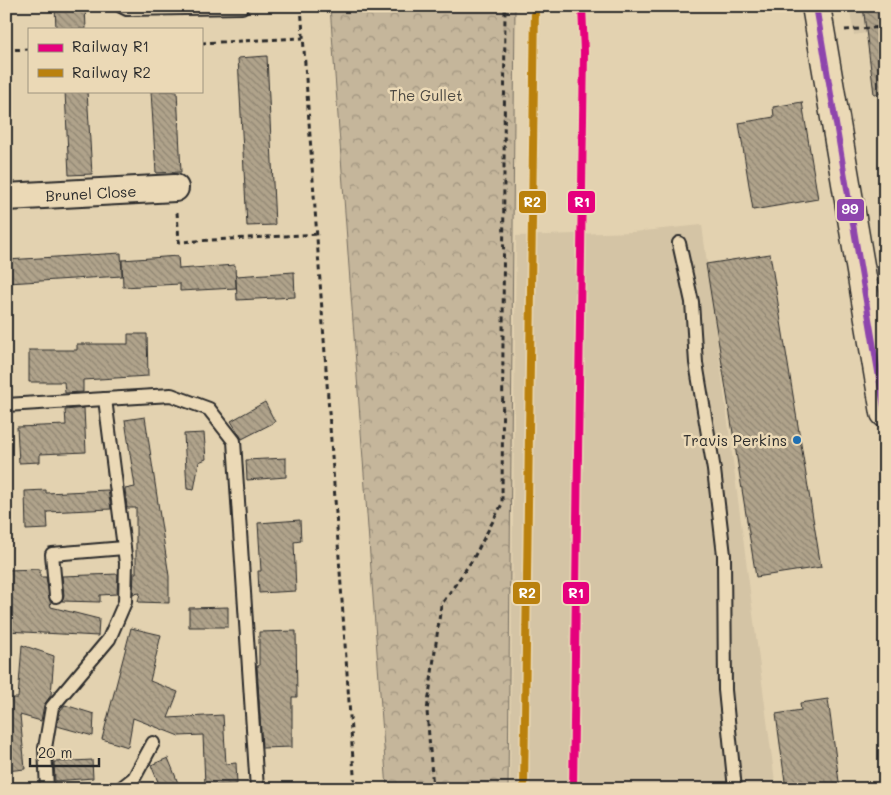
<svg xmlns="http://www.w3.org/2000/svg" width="891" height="795" viewBox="0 0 891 795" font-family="Mali,sans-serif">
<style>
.built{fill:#d4c4a5}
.forest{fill:url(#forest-crowns);stroke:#787063}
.building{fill:url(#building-back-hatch);stroke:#2b2b2b}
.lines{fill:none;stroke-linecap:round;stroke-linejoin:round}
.lane-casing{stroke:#2b2b2b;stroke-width:16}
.street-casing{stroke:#2b2b2b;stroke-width:30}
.secondary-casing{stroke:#2b2b2b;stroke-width:31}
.path{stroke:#2b2b2b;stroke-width:3;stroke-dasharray:5 4;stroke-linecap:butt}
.lane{stroke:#ebd9b6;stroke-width:12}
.street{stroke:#ebd9b6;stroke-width:26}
.secondary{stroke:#ebd9b6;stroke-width:28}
.bus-1-casing{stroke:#ebd9b6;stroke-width:10}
.bus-1{stroke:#8e44ad;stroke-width:6}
.rail-1-casing{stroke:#ebd9b6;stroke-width:11}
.rail-2-casing{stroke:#ebd9b6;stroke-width:11}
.rail-1{stroke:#e5007d;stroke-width:8}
.rail-2{stroke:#ba810d;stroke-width:8}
.poi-dot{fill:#1f6fb2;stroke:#ebd9b6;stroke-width:2}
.labels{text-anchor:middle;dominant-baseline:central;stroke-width:5;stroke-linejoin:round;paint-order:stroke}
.park-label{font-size:15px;fill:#4a4741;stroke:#ebd9b6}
.street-label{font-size:15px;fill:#2b2b2b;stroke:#ebd9b6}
.poi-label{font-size:15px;fill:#2b2b2b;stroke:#ebd9b6;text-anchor:end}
.line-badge{stroke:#ebd9b6;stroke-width:2}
.badge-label{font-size:14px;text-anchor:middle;font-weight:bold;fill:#fff}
</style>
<defs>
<pattern id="forest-crowns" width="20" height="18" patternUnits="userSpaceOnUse" patternTransform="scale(1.25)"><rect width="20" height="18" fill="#c5b69b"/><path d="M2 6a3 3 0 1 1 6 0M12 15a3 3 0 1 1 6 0" fill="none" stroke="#a0947f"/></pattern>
<pattern id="building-back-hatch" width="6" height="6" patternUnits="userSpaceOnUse" patternTransform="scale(1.25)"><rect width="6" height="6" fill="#b0a38b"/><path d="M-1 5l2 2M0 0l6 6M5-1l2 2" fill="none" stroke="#8f8572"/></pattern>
</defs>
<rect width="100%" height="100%" fill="#e3d2b0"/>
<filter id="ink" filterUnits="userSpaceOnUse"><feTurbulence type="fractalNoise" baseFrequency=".02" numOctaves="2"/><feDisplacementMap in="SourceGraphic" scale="10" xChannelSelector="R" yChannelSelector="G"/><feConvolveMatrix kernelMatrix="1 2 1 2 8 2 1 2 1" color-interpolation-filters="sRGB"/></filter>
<g filter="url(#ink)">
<!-- built -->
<g class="built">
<polygon points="849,6 885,6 885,30 854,35"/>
<polygon points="702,225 776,789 510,789 516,236 633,232"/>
</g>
<!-- forest -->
<polygon class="forest" points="330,6 515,6 508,789 387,789"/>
<!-- building -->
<g class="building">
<polygon points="55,6 85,6 86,29 56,29"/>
<polygon points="863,6 885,6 885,93 874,94"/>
<polygon points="267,56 275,225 247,226 238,58"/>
<polygon points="65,91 87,91 92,174 69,175"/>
<polygon points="151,91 177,91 181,172 156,173"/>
<polygon points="802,102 818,199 753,210 739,123 774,117 773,107"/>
<polygon points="121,253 122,276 8,283 7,260"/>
<polygon points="770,254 821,567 756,577 706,264"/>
<polygon points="178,256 179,269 235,265 236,288 180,291 180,284 123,287 122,260"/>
<polygon points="294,272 295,297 237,300 236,276"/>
<polygon points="128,334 147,334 148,376 83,380 83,392 65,393 64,382 29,382 29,350 77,350 77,344 128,344"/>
<polygon points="265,402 275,422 242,439 231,421"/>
<polygon points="84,408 86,452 40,454 40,462 19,463 17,427 66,425 65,410"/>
<polygon points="145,417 169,576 169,603 138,602 140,593 133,594 134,573 136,573 136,508 127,508 125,489 135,487 125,420"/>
<polygon points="204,433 206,459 199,462 194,490 187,489 184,434"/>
<polygon points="286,458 286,477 247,480 246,460"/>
<polygon points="46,490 46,493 108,490 111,509 47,512 48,529 26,530 25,491"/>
<polygon points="300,520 301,541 294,542 296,591 259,593 258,571 261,571 258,523"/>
<polygon points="40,569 40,577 46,577 51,607 99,619 98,636 6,631 6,570"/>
<polygon points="118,574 117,594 100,595 100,602 62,601 64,595 62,576"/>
<polygon points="228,607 228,627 189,627 189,608"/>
<polygon points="131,628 161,635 150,681 178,692 168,718 223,715 226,764 236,763 237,784 205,785 203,735 179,736 133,718 128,747 102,739"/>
<polygon points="296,631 297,697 292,697 292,747 262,748 257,666 259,666 259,632"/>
<polygon points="22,645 54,656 51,695 44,705 41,721 20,715 25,769 6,771 6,698 18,698"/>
<polygon points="828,699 840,789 786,789 776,714 801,710 800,703"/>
<polygon points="65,705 94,714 93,736 57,726 60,711"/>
<polygon points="168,758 175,775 180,789 161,789 151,765"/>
<polygon points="92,760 93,778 55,781 54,762"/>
</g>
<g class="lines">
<!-- lane casing -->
<g class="lane-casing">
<g id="lane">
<polyline points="121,6 127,9 242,7"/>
<polyline points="679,243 692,302 696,363 714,470 724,555 725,690 735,789"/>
<polyline points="6,405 171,395 209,409 234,441 257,789"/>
<polyline points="56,596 52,554 124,548"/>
<polyline points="47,789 45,748 52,707 109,639 125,602 126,563 105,399"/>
<polyline points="120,789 134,778 153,743"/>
</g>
</g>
<!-- street casing -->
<g class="street-casing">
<polyline id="street" points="6,197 175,188"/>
</g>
<!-- secondary casing -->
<g class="secondary-casing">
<polyline id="secondary" points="816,6 885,413"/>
</g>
<!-- path -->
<g class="path">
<polyline points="301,6 355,789"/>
<polyline points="845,30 885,27"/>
<polyline points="201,43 303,38"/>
<polyline points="6,50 29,49"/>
<polyline points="177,212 179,242 318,234"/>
<polyline points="433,789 427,711 441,605 473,559 502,504 505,6"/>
</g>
<!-- lane -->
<use href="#lane" class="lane"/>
<!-- street -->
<use href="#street" class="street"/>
<!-- secondary -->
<use href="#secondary" class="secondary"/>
<!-- bus-1 casing -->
<g class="bus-1-casing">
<polyline id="bus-1" points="816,6 885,413"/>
</g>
<!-- bus-1 -->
<use href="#bus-1" class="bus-1"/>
<!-- rail-1 casing -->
<g class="rail-1-casing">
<polyline id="rail-1" points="573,789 584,52 582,6"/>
</g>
<!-- rail-2 casing -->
<g class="rail-2-casing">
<polyline id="rail-2" points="524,789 535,6"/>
</g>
<!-- rail-1 -->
<use href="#rail-1" class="rail-1"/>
<!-- rail-2 -->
<use href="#rail-2" class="rail-2"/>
</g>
</g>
<!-- markers -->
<circle class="poi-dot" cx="797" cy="440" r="5"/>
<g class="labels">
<!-- park labels -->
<g class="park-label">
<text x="426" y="95">The Gullet</text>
</g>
<!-- street labels -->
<g class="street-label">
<text transform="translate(91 193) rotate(-3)">Brunel Close</text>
</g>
<!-- poi labels -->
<g class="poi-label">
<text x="787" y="440">Travis Perkins</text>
</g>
</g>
<g class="line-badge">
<rect x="567" y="190" width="29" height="24" rx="5" fill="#e5007d"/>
<rect x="518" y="190" width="29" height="24" rx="5" fill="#ba810d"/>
<rect x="836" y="198" width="29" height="24" rx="5" fill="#8e44ad"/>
<rect x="562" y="581" width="28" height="24" rx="5" fill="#e5007d"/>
<rect x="512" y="581" width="29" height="24" rx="5" fill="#ba810d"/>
</g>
<g class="badge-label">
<text x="582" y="207">R1</text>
<text x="532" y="207">R2</text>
<text x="850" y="214">99</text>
<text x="576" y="598">R1</text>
<text x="527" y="598">R2</text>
</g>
<!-- margin -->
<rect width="891" height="795" fill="none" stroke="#ebd9b6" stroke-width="25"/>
<rect x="12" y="12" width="866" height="770" fill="none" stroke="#2b2b2b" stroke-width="2" filter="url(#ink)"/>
<!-- legend -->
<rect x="28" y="28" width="175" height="65" fill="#ebd9b6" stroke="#9e937e"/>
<rect x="38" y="44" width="25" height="8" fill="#e5007d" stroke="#9e937e"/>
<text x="72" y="52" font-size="15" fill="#2b2b2b">Railway R1</text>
<rect x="38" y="69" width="25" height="8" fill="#ba810d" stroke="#9e937e"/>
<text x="72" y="78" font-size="15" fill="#2b2b2b">Railway R2</text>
<!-- scale -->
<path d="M30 758v8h69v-8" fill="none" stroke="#2b2b2b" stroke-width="2.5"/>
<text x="38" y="758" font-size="15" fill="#2b2b2b" stroke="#ebd9b6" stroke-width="4" paint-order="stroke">20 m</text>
</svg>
